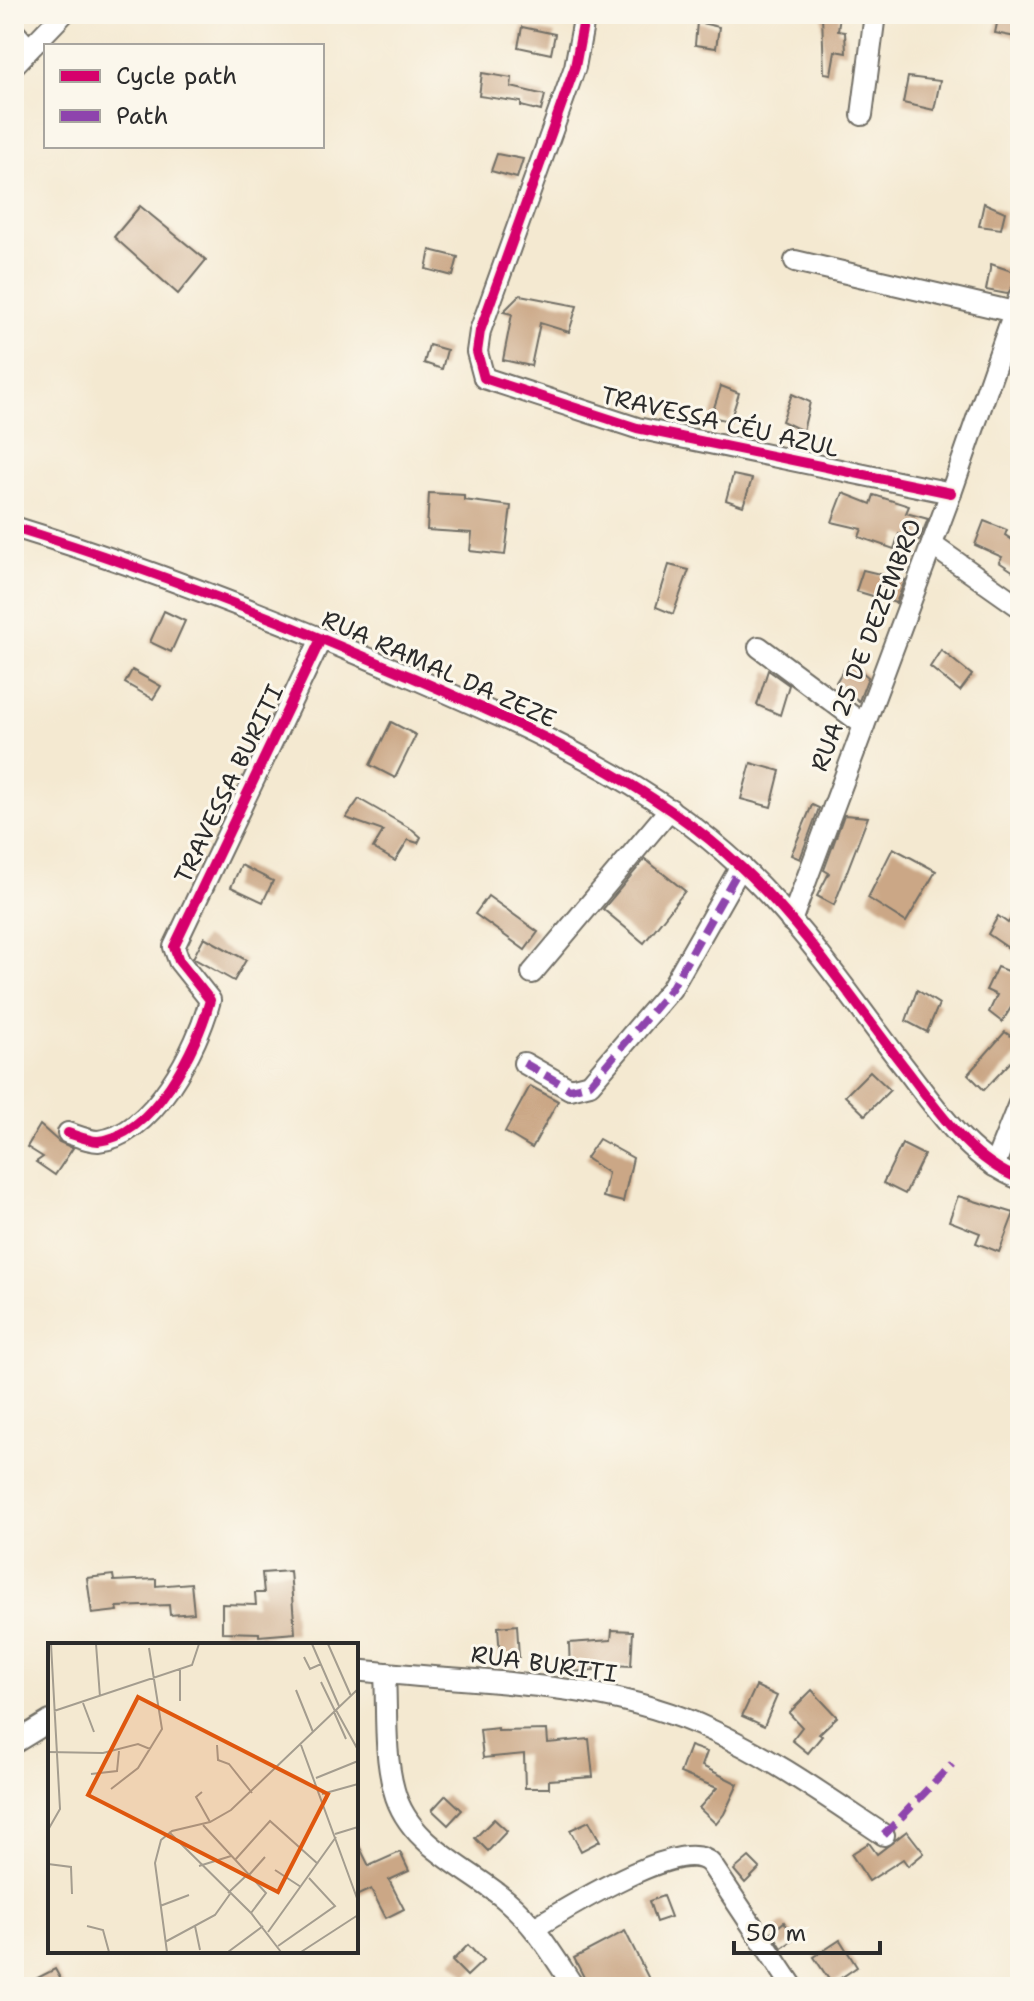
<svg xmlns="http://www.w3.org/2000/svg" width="1034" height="2001" viewBox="0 0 1034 2001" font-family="'Shantell Sans',sans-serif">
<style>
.building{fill:#cba786}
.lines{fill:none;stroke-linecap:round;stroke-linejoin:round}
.street-casing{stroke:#716e65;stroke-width:24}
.street{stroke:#fff;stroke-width:20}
.quiet{stroke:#8e44ad;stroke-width:8;stroke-dasharray:16 8;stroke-linecap:butt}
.cycleway-casing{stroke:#fbf7ec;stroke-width:15}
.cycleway{stroke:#d6006c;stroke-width:10}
.labels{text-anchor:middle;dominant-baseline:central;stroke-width:6;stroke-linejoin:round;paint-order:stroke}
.street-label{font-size:24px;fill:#2b2b2b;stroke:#fbf7ec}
.inset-road{fill:none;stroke:#a49d8f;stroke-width:2}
.view{fill:#df570e;fill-opacity:0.15;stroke:#df570e;stroke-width:4}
.inset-edge{fill:none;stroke:#2b2b2b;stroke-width:4}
</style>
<rect width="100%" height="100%" fill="#fbf7ec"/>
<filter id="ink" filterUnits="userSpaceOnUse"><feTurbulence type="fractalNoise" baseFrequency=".0125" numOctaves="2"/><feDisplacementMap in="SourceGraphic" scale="16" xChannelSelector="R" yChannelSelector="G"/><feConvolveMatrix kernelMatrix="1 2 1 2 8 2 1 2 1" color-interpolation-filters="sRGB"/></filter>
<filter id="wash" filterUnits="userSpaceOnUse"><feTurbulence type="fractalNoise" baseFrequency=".006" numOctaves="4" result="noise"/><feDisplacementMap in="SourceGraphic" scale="32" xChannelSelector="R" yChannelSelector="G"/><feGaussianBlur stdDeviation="1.8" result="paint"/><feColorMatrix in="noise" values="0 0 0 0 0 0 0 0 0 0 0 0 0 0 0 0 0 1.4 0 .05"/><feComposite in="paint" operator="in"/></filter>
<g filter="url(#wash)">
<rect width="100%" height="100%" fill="#f4e9d1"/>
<g id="blocks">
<!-- building -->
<g class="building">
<polygon points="822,14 840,14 838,31 845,32 846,53 835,51 831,74 824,73"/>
<polygon points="999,14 1020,18 1016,37 995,33"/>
<polygon points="697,22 719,27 716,48 695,45"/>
<polygon points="522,27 555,34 551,54 518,47"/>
<polygon points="482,73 512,78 511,87 545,95 541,111 521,106 521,102 479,96"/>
<polygon points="908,77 940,81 934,110 903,103"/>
<polygon points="497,154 523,159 517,178 491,171"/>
<polygon points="984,203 1005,212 1001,229 979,226"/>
<polygon points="140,206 206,260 178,294 114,237"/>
<polygon points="430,250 458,257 453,276 426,269"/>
<polygon points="991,264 1020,274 1018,282 1007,294 986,290"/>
<polygon points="520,295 577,306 569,332 540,323 531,366 503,360 512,314 503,312"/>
<polygon points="429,345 447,350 442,369 424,363"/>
<polygon points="721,386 739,393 730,421 711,417"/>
<polygon points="792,394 810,402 803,431 782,421"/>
<polygon points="733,475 752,479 743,506 726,500"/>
<polygon points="429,493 464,495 464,500 511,506 505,555 470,551 472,533 427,530"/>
<polygon points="843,493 871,504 874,495 909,506 906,513 928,519 919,541 899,534 894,549 859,537 862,529 832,522"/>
<polygon points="984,521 1007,530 1005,535 1020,545 1020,576 999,562 1002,557 975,545"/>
<polygon points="669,565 689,570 673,614 656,607"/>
<polygon points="863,570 905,580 896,603 856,591"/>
<polygon points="164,611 185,621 171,652 150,642"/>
<polygon points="941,650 972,675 960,691 930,667"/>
<polygon points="849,661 868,677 859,701 836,682"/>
<polygon points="132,670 161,686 153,699 125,683"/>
<polygon points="768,670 789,685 780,715 757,705"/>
<polygon points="391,722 416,735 395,778 370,765"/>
<polygon points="751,763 780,771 771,807 741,799"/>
<polygon points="359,799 413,830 421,837 418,843 408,840 395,861 373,848 383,831 346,818"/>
<polygon points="812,805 819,808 800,859 791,855"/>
<polygon points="844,815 868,817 834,905 817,896 829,873 824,870"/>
<polygon points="893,848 936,871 906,922 868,898"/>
<polygon points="645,859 685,891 644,943 603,909"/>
<polygon points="241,865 273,881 263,902 231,887"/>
<polygon points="488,896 538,932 525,950 475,914"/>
<polygon points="1020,906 1020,956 988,934 998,916 1008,923"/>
<polygon points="204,937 246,960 234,981 193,958"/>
<polygon points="997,967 1020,976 1020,993 1002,1022 989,1012 997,995 986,990"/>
<polygon points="917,990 939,1004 927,1032 906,1021"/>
<polygon points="1005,1032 1020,1043 1020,1052 984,1090 968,1074"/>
<polygon points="870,1071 890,1090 865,1115 845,1096"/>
<polygon points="530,1086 558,1101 532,1148 505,1132"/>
<polygon points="40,1125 59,1142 73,1148 55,1175 36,1162 43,1157 27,1147"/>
<polygon points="599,1139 633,1158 623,1202 603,1197 608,1173 586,1158"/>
<polygon points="902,1144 924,1155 905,1194 883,1183"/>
<polygon points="958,1196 1014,1213 999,1252 976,1243 980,1233 949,1221"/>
<polygon points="290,1571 295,1633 259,1636 259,1633 222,1632 222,1604 256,1605 255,1593 264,1593 262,1573"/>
<polygon points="113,1575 114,1581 156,1579 156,1586 191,1583 194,1613 170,1615 169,1605 117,1607 118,1611 92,1614 87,1578"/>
<polygon points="517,1625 519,1657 500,1658 498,1627"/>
<polygon points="612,1630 633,1631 631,1666 593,1664 594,1670 570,1672 569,1643 611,1640"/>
<polygon points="756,1686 777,1696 764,1726 742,1716"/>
<polygon points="812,1690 837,1717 819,1734 822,1736 808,1753 792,1740 802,1727 789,1713"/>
<polygon points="498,1728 498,1731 547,1730 548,1743 589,1739 593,1777 549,1780 549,1788 525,1788 524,1754 483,1758 480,1730"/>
<polygon points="690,1746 707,1752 702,1766 738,1784 724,1814 716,1824 699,1808 717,1788 680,1773"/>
<polygon points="446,1795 462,1810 448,1825 432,1810"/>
<polygon points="494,1819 507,1831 488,1851 475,1838"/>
<polygon points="589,1821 600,1841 581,1851 570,1830"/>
<polygon points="907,1831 924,1853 908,1866 903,1859 869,1881 851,1854 869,1843 877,1854"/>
<polygon points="356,1840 369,1866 400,1852 409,1871 389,1880 404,1909 386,1918 371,1889 356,1896"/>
<polygon points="749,1857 760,1868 745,1883 734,1870"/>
<polygon points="663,1896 671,1917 656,1922 649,1901"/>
<polygon points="784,1922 796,1938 782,1948 772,1932"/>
<polygon points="625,1931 649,1979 634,1987 589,1987 574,1958"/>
<polygon points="840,1940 857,1967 832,1984 814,1957"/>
<polygon points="468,1945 483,1961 467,1976 452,1961"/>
<polygon points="55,1969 65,1987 20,1987"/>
</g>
</g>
</g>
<g filter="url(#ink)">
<use href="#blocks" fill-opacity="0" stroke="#716e65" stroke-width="2"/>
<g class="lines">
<!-- street casing -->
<g class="street-casing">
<g id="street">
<polyline points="585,14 575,67 480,331 477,352 484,378 637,428 951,493"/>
<polyline points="14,32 29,49"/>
<polyline points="14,65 63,14"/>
<polyline points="862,115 875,14"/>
<polyline points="795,261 1014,312"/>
<path d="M14 527C148 568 278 619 407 675 524 726 648 779 742 868 803 925 851 998 902 1064 935 1106 968 1159 1020 1179"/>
<polyline points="932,545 1020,607"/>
<polyline points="759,647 864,725"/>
<polyline points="791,921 951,493 1020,295"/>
<polyline points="532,973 670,809"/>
<polyline points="524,1063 570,1089 590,1084 671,989 741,866"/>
<path d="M68 1133C77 1136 89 1141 98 1141 153 1136 198 1047 210 1000L179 961 174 947 321 639"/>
<polyline points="994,1166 1020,1101"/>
<path d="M356 1670C476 1684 601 1678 713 1731 774 1759 828 1798 884 1835"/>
<path d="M385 1673C387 1711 384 1754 394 1790 408 1845 467 1867 506 1900 535 1924 554 1957 574 1987"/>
<polyline points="14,1743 50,1721"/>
<path d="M534 1928C563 1911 685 1833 711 1864L793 1987"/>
</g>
</g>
<!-- street -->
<use href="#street" class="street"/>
<!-- quiet -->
<g class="quiet">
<polyline points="524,1063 570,1089 590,1084 671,989 741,866"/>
<polyline points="884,1835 952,1764"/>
</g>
<!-- cycleway casing -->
<g class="cycleway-casing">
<g id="cycleway">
<polyline points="585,14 575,67 480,331 477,352 484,378 637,428 951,493"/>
<path d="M14 527C148 568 278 619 407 675 524 726 648 779 742 868 803 925 851 998 902 1064 935 1106 968 1159 1020 1179"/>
<path d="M68 1133C77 1136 89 1141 98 1141 153 1136 198 1047 210 1000L179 961 174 947 321 639"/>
</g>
</g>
<!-- cycleway -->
<use href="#cycleway" class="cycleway"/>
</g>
</g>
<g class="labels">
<!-- street labels -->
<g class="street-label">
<text transform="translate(720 422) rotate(13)">TRAVESSA CÉU AZUL</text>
<text transform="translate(866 645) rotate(-69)">RUA 25 DE DEZEMBRO</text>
<text transform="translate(439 669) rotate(24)">RUA RAMAL DA ZEZE</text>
<text transform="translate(229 784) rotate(-64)">TRAVESSA BURITI</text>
<text transform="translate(544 1664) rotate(8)">RUA BURITI</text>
</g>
</g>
<!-- overview -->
<g transform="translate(48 1643)">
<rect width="310" height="310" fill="#f4e9d1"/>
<path class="inset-road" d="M48 1 52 54M264 1 291 63M280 1 303 53M256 14 262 26 273 21M273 39 287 68M248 47 265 89M132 58V25M35 60 46 89M288 67 310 107M6 68 144 22 151 1M286 69 298 96M169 102 170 117 181 121 204 150M253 102 310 258M0 109 55 110 90 101 102 106M43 131 69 128 71 108M268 135 310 118M63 146 90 125 114 86 101 5M154 149 148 154 162 179M274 151 310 141M155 182 218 250 203 270M0 187 12 166 3 1M121 189 203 270 233 309M287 191 310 184M187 217 222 178 270 221M0 221 23 224 24 251M151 223 183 213M227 227 253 244M201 232 217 214M180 250 200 231M112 263 141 252M39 283 55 287 61 309M147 283 152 307M220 289 288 194M117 299 167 272 182 251M230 303 287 263 261 235M119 309 107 220 113 197 124 188 162 179 183 167 310 46M180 309 215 283M253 309 310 272"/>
<path class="view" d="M90 54 280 151 230 249 40 152Z"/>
<rect width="310" height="310" class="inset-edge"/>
</g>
<!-- margin -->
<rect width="1034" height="2001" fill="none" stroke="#fbf7ec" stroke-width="48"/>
<!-- legend -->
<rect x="44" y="44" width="280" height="104" fill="#fbf7ec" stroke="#a8a59f" stroke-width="2"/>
<rect x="60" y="70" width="40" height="12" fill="#d6006c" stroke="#a8a59f" stroke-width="2"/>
<text x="116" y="84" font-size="24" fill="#2b2b2b">Cycle path</text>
<rect x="60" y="110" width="40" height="12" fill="#8e44ad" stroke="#a8a59f" stroke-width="2"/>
<text x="116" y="124" font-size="24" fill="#2b2b2b">Path</text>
<!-- scale -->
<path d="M734 1941v12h146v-12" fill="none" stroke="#2b2b2b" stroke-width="4"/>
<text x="746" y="1941" font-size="24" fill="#2b2b2b" stroke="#fbf7ec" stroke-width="6" paint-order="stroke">50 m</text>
</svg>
